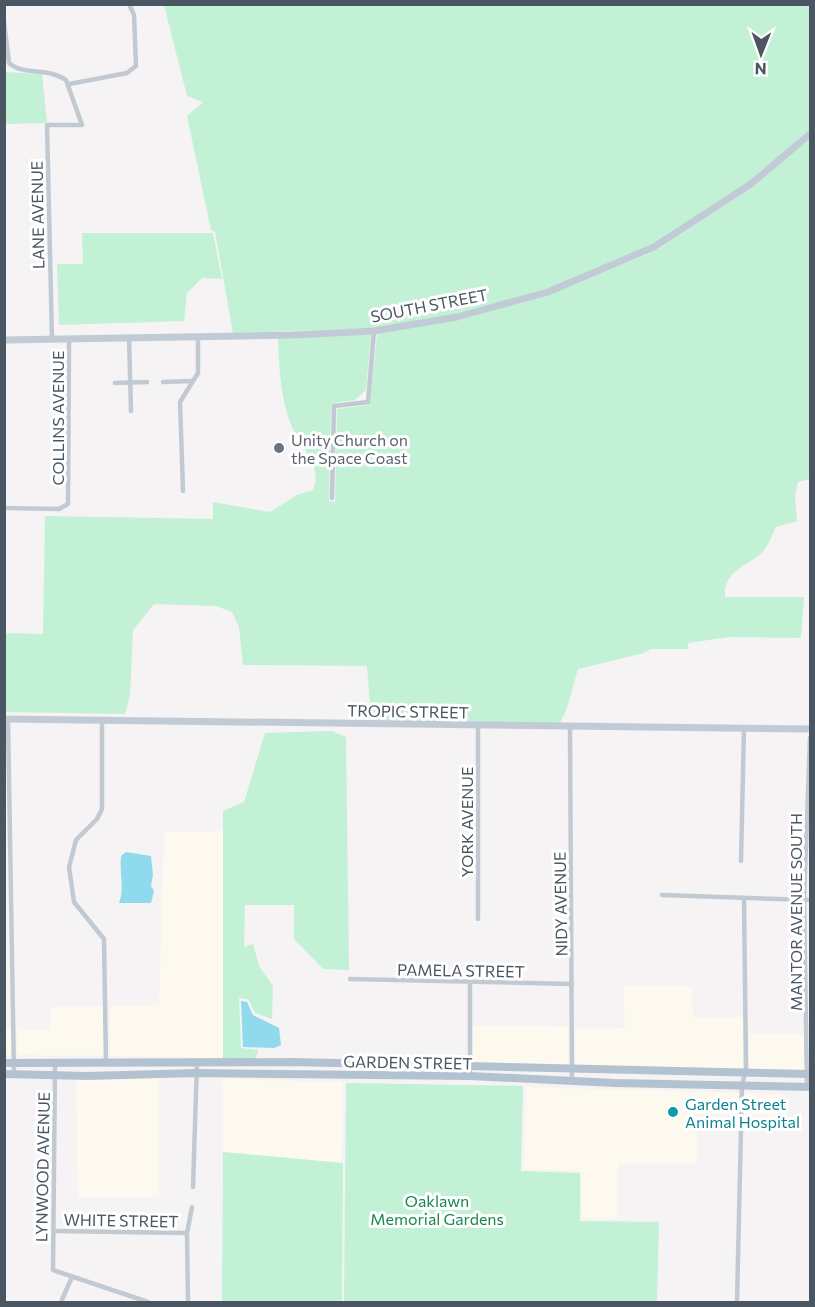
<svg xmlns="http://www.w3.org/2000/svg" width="815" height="1307" viewBox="0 0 815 1307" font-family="Commissioner,sans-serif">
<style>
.commercial{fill:#fdf9ef}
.green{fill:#c3f1d5}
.water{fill:#90daee}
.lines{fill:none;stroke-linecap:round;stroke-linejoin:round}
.street{stroke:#c1cad2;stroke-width:4.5}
.secondary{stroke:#c1cbd6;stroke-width:7}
.primary{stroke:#b3c2d1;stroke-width:8}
.worship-dot{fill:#6b7280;stroke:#fff;stroke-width:2}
.culture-dot{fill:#0f9aa8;stroke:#fff;stroke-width:2}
.labels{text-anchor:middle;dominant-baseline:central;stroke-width:6;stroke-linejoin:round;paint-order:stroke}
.street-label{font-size:16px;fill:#4a5661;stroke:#fff}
.worship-label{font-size:16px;fill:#5b616d;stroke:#fff;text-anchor:start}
.culture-label{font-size:16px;fill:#0d838f;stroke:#fff;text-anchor:start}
.park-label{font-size:16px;fill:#17864f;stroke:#fff}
</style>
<rect width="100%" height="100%" fill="#f5f3f3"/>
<!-- commercial -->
<g class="commercial">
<polygon points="223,831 223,1058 110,1056 110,1006 159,1005 164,832"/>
<polygon points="648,985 692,986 693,1017 743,1017 743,1070 575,1065 575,1027 625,1028 623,987"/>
<polygon points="104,1006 104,1056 17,1055 17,1029 51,1030 51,1007"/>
<polygon points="473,1026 569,1027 569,1065 473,1062"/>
<rect x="5" y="1029" width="6" height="26"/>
<polygon points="749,1033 804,1034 805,1070 749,1070"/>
<polygon points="159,1078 159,1197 78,1197 76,1079"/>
<polygon points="222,1079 343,1082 341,1163 223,1152"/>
<polygon points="526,1087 739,1093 738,1115 697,1114 697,1164 618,1164 617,1219 582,1218 581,1171 524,1169"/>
<polygon points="745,1093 781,1094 780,1117 744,1115"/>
</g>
<!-- green -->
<g class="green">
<polygon points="164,5 810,5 810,129 750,182 652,245 548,289 456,314 374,328 233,333 215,232 211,230 187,116 203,102 187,96"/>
<polygon points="4,72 42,74 47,123 5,124"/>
<path d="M810 138V479L798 482 795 497 797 521 776 527C772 534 770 542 765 549 753 566 723 567 725 597H804L801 638 729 637 688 643V649H651L644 653 578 669 566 711 560 723 371 720 367 666 243 665 239 627 232 612 216 606 154 604 133 630 130 696 125 714 5 712V633L43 634 45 516 213 519V502L270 512 297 495 313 490C322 468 306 454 296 435 281 407 279 370 278 339L371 334 366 390 355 400 334 403 331 406 329 501 335 502 337 409 368 405 370 402 377 334 458 320 549 295 655 251 753 187Z"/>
<polygon points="82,233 213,233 222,279 202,278 187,293 184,321 59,325 57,264 83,264"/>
<polygon points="332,731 346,737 349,970 323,969 294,939 294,905 245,905 244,947 253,944 259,966 273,986 272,1019 255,1013 248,999 239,998 241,1048 258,1050 256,1059 223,1058 223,811 244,802 265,733"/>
<polygon points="346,1083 523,1086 521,1171 580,1173 580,1221 659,1222 657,1302 344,1302"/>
<polygon points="223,1152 343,1163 342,1302 222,1302"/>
</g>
<!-- water -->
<g class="water">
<path d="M126 852 151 856 153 875 151 886 154 891 151 903H119C125 889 119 871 121 856Z"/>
<polygon points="241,1001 247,1002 253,1015 279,1028 281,1045 274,1048 243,1047"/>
</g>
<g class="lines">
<!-- street -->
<g class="street">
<path d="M4 22 9 63C23 76 48 67 66 80L82 125H47L52 339"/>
<polyline points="69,84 127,73 136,66 134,15 129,4"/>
<polyline points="129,337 131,411"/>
<polyline points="163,382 192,381"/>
<polyline points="115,383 147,382"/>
<polyline points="183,491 180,402 198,373 198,336"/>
<polyline points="332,498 334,406 368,402 374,331"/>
<polyline points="4,508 59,509 68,504 69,339"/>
<polyline points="8,719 14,1074"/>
<polyline points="102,721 102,809 97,819 76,840 69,867 74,902 104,939 106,1064"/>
<polyline points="570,726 572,1081"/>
<polyline points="741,861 744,728"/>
<polyline points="662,895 810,900"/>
<polyline points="478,919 478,725"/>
<polyline points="350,979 572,984"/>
<polyline points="55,1064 53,1270 148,1302"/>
<polyline points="470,1076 470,983"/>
<polyline points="807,1087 804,900 810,738"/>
<polyline points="193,1187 197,1062"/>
<polyline points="54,1231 187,1233"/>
<polyline points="61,1302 72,1277"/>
<polyline points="188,1302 187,1233 192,1207"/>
<polyline points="737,1302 742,1086 746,1068 744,898"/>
</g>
<!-- secondary -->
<g class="secondary">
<polyline points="4,340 293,335 374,331 457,317 548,292 654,247 751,184 810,134"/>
<polyline points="4,719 810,729"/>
</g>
<!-- primary -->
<g class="primary">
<polyline points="4,1063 292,1062 810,1074"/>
<polyline points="4,1074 88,1076 196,1073 470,1076 615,1083 810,1087"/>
</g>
</g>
<!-- markers -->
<circle class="worship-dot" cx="279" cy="448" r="6"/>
<circle class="culture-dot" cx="673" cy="1112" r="6"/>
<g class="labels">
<!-- street labels -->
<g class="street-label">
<text transform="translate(37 215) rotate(-91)">LANE AVENUE</text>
<text transform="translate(429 305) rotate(-11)">SOUTH STREET</text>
<text transform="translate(57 418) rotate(-90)">COLLINS AVENUE</text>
<text transform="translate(408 711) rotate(1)">TROPIC STREET</text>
<text transform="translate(466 822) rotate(-90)">YORK AVENUE</text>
<text transform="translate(560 904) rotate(-91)">NIDY AVENUE</text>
<text transform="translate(795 912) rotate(-90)">MANTOR AVENUE SOUTH</text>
<text transform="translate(461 970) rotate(1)">PAMELA STREET</text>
<text transform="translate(408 1062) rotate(1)">GARDEN STREET</text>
<text transform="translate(42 1167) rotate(-89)">LYNWOOD AVENUE</text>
<text transform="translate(121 1220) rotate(1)">WHITE STREET</text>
</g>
<!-- worship labels -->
<g class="worship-label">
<text x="291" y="439">Unity Church on<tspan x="291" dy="18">the Space Coast</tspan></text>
</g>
<!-- culture labels -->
<g class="culture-label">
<text x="685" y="1103">Garden Street<tspan x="685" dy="18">Animal Hospital</tspan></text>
</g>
<!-- park labels -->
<g class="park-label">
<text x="437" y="1200">Oaklawn<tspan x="437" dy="18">Memorial Gardens</tspan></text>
</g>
</g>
<!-- border -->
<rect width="815" height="1307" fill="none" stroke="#4a5661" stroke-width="12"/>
<!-- north arrow -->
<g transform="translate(761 54) rotate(181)" stroke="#ffffff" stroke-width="4.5" paint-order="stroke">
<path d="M0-4.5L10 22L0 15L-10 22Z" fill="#4a5661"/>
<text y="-9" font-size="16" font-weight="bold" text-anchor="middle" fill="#4a5661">N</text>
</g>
</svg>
